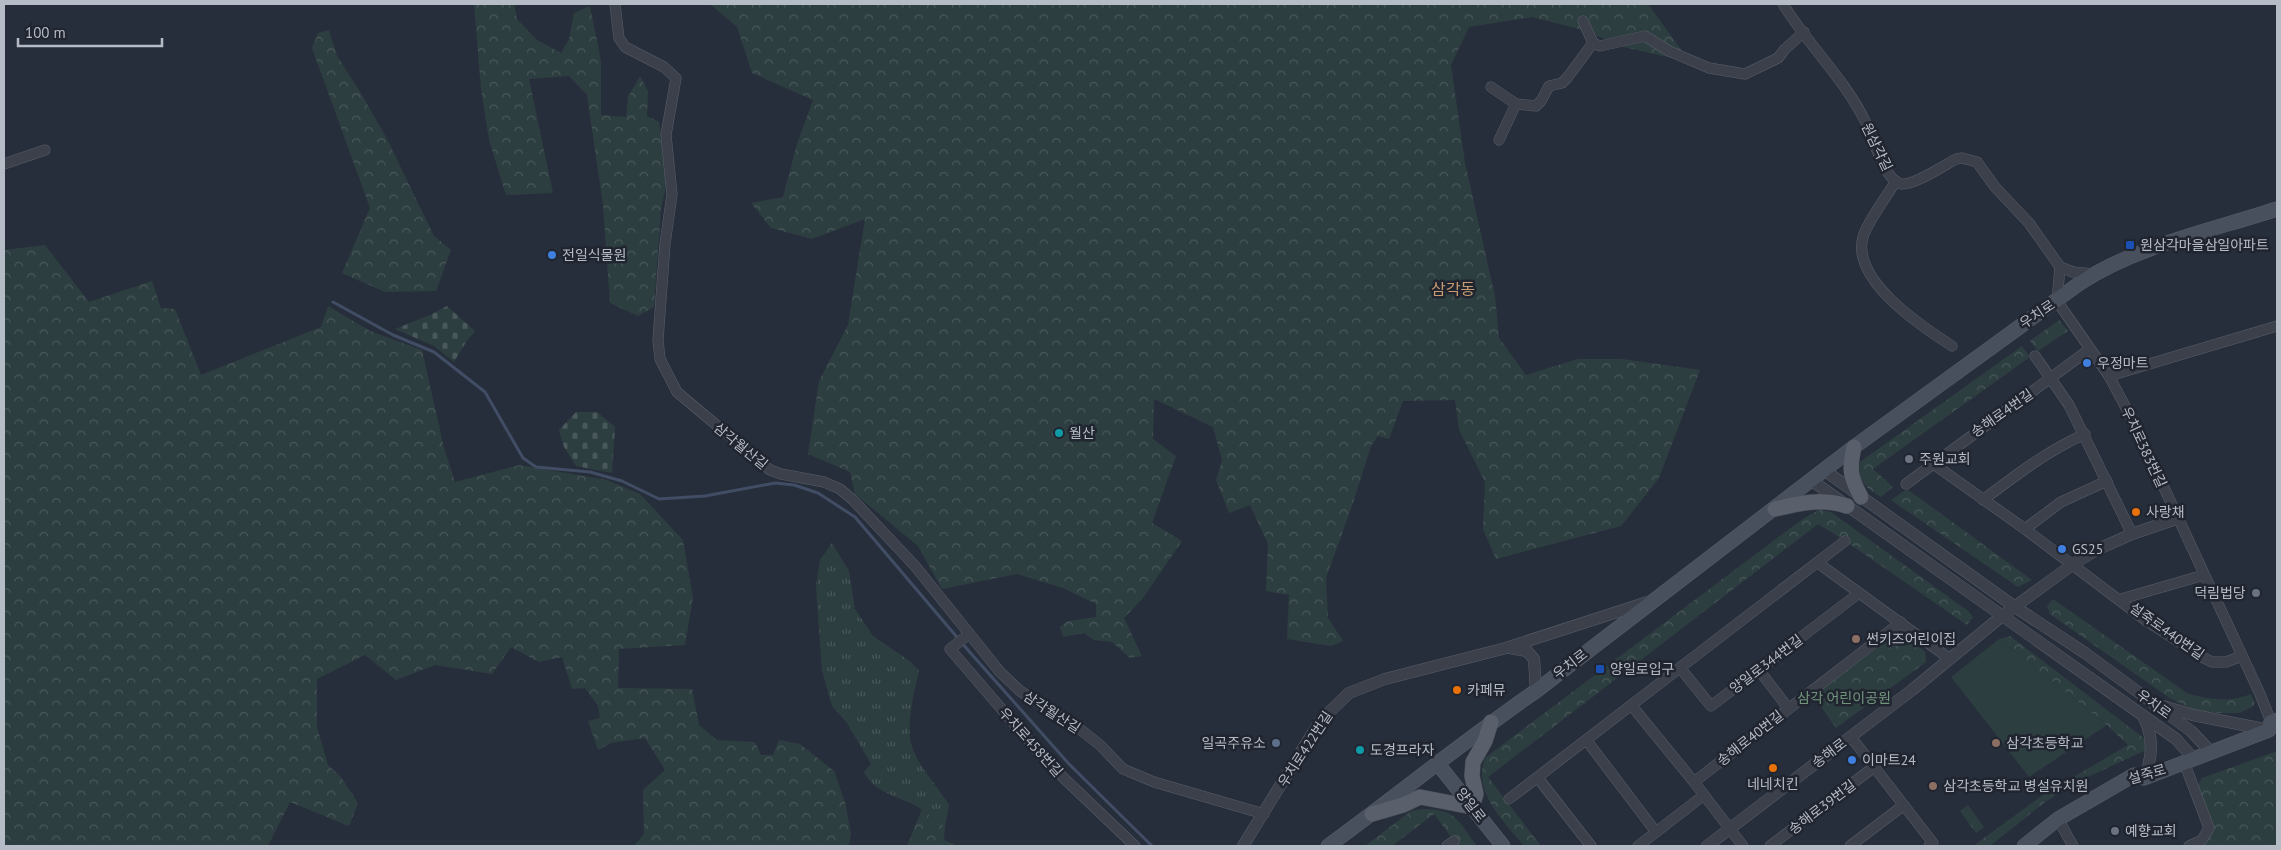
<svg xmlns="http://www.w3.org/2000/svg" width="2281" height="850" viewBox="0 0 2281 850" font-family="'PT Sans','Noto Sans KR',sans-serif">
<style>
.grass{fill:url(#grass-tufts)}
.forest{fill:url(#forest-crowns)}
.cemetery{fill:url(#cemetery-stones)}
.pitch{fill:#2d3e40}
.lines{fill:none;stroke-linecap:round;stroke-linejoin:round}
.stream{stroke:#404d64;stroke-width:3}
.minor-casing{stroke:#595e69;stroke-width:11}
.tertiary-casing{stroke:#595e69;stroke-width:12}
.secondary-casing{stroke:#595e69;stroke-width:15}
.primary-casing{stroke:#444954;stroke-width:16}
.minor{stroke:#3b404b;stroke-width:10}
.tertiary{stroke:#3b404b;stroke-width:11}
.secondary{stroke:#49505d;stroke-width:14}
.primary{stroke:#595f6b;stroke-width:15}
.transit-dot{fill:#1a4fb4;stroke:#202530;stroke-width:2}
.shop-dot{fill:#3f7fe0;stroke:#202530;stroke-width:2}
.culture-dot{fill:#0f9aa8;stroke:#202530;stroke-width:2}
.worship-dot{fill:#6b7280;stroke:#202530;stroke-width:2}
.food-dot{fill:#e8710a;stroke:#202530;stroke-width:2}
.education-dot{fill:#8d6e63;stroke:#202530;stroke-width:2}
.service-dot{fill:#5c6f8a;stroke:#202530;stroke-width:2}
.labels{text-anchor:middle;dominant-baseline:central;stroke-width:5;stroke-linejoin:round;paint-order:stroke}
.street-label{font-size:14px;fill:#b6bcc6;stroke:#202530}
.poi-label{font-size:14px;fill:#b6bcc6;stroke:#202530;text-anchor:start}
.park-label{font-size:14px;fill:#71947b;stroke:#202530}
.quarter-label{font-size:16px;fill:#c79b71;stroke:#202530}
</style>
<defs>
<pattern id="grass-tufts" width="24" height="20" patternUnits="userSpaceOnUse" patternTransform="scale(1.25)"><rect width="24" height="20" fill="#2d3e40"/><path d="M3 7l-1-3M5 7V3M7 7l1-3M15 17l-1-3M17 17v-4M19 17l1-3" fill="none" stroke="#49585a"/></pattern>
<pattern id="forest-crowns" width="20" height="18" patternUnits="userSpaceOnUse" patternTransform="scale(1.25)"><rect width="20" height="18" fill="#2d3e40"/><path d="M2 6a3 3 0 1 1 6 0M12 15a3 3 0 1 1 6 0" fill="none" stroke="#49585a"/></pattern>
<pattern id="cemetery-stones" width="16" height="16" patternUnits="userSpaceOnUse" patternTransform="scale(1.25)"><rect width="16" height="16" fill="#2d3e40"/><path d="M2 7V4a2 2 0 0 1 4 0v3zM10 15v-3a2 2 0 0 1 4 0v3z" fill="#49585a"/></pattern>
</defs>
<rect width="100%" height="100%" fill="#272e3b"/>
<!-- grass -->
<path class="grass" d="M832 543 849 571 855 609 873 636 911 662 919 671C915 687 906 727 911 743 917 766 937 785 949 805L945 827C937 822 931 815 923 810 904 797 874 794 864 772L871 764 847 723 832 706 822 671 816 586 820 560Z"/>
<!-- forest -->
<g class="forest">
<polygon points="474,4 514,4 517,19 537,40 561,53 569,39 574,13 590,6 601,61 601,115 626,117 628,97 640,76 648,91 647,116 659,122 667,182 661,209 654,307 638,316 610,303 603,205 587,95 569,76 529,79 553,193 506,195 489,140 481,89"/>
<polygon points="710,4 1648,4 1690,62 1624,47 1583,30 1532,17 1469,27 1451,65 1465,163 1495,296 1499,338 1526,375 1578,359 1622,359 1700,370 1659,478 1621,526 1496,559 1483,529 1485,482 1459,430 1455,400 1403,401 1389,439 1378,436 1371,446 1353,503 1326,578 1328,618 1343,641 1331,646 1287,639 1289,595 1266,591 1268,544 1250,505 1229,513 1216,480 1222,460 1213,427 1154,399 1153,439 1176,456 1152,523 1182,541 1143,598 1124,618 1142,656 1130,658 1112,642 1094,640 1084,633 1063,637 1060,627 1068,621 1096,617 1096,604 1063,588 1017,574 942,589 918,546 855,494 850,472 808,454 819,381 848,325 865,219 812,239 771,228 751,203 783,197 797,144 813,100 752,73 737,27"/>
<polygon points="329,30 337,56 362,95 387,139 434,236 451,250 436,291 385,292 342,273 370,208 312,48 318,33"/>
<polygon points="45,245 89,302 152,281 161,308 175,309 201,375 321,327 328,306 370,331 422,350 444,448 455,482 519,465 607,480 640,494 683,540 693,598 685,645 619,649 618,688 692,689 699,725 717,740 755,742 761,755 773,755 779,740 800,744 834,771 845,802 851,834 849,846 634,846 644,834 643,790 665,770 645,738 611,743 598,750 588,721 600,718 598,706 585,688 572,689 562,657 539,662 511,647 492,674 435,665 396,680 365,655 317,679 317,727 328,765 341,777 358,803 349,826 290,802 268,846 4,846 4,250"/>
<polygon points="2059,320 2068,331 2038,351 2030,341"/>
<path d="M2022 346 2030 357 1873 469 1893 487 1881 497C1866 488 1857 481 1860 462Z"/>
<polygon points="1907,489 2032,580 2018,587 1891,500"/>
<path d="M1820 510 1831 512 1968 611 1973 617 1967 625 1841 538 1818 524 1488 777 1541 846H1524C1504 821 1472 793 1485 758L1785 532 1809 515Z"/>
<path d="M2053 599 2187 693C2209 700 2230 703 2251 694L2255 704 2252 707 2239 713H2219L2197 711 2171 699 2050 614 2047 606Z"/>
<polygon points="1896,634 1904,634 1925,652 1926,662 1836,728 1813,695"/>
<polygon points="2010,636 2145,739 2146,750 2079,781 2045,802 1990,846 1973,846 2043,795 2128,745 2107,725 1999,639"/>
<polygon points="2277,751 2277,846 2200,846 2207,842 2214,828 2198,785 2202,778"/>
<polygon points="1968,805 1984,827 1976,833 1960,811"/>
<polygon points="922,809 945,827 944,840 958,846 907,846"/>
<path d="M1422 809C1457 809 1458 821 1477 846H1458L1434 814 1392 846H1365L1411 811Z"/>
</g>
<!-- cemetery -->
<g class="cemetery">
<polygon points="447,306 475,331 466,342 454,362 434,346 395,329 430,315"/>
<polygon points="576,412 597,412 615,427 612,473 576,466 564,447 559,430"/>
</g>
<!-- pitch -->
<polygon class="pitch" points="1999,639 2107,725 2029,777 1951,677"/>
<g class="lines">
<!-- stream -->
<polyline class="stream" points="333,302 393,335 434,352 485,392 523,458 536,467 590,472 622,481 659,499 705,496 775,483 794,485 818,493 855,517 967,649 1069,764 1152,846"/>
<!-- minor casing -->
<g class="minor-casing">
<g id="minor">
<polyline points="615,4 619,38 625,47 664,67 676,78 666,135 672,194 665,244 658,340 660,359 677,392 770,470 781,474 824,482 840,489 853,500 915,566 1000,672 1020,691 1081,730 1100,745 1123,769 1154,782 1264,814"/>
<path d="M1783 4C1808 45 1845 79 1866 123 1873 137 1884 180 1901 184 1913 186 1945 165 1956 159L1962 158 1977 162 1995 187 2029 223 2060 267"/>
<polyline points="1583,21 1593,43 1600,46 1645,36 1669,51 1709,68 1745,74 1778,58 1785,49 1804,32"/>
<polyline points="1491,87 1516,104 1536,106 1541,101 1549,86 1562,83 1567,78 1593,43"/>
<polyline points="1499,140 1516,104"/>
<polyline points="4,164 45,150"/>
<path d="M1896 181C1887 196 1867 222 1863 237 1851 280 1921 326 1952 346"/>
<polyline points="2094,274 2073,272 2060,267 2057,301 2109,376 2133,421 2260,694 2271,722"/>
<polyline points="2035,356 2069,405 2132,534"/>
<polyline points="2109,376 2277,326"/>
<polyline points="1932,463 2025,529 2148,622 2202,657 2212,662 2226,662 2242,656"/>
<polyline points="1906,484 2090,349"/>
<path d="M1983 500C2016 475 2047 451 2085 434"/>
<polyline points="2025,529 2061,502 2107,481"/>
<polyline points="1818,563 1950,659"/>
<polyline points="2121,599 2204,575"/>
<polyline points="969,634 950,649 1048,763 1135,846"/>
<polyline points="1681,669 1711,706 1859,593"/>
<polyline points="1759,670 1788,708"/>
<polyline points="1632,706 1694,782 1743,846"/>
<polyline points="1851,737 1933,843 1929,846"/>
<polyline points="1587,741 1656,832"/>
<polyline points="2184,762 2209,828 2202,840 2189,846"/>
<polyline points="1538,778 1591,846"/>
<polyline points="1694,782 1901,622"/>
<polyline points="1509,799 1845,541"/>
<polyline points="2058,819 2073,846"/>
<polyline points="1447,846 1454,841"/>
<polyline points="1638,846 1704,795"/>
<polyline points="1770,846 1874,767"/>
<polyline points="1850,846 1904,805"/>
</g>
</g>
<!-- tertiary casing -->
<g class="tertiary-casing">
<g id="tertiary">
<polyline points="1824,470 2015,607 2085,653 2191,731 2211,752"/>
<polyline points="1811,480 2176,739 2193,758"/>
<polyline points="1510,648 1527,651 1534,659 1536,691"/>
<polyline points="2163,706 2193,715 2269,730"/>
<path d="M2144 718C2154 738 2153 757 2144 778"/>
<polyline points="1243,846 1320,721 1349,693 1385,679 1506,648 1651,601"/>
<polyline points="1707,846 1912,690 2002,616 2072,565 2096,550 2132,534 2176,519"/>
</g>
</g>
<!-- secondary casing -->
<g class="secondary-casing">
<g id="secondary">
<polyline points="1438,764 1503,846"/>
<path d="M1328 846C1398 795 1465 740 1536 691L1854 447 2080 283C2136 246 2213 230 2277 209"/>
<polyline points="2024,846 2058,819 2134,775 2144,778 2269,730 2271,722 2277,720"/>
</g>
</g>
<!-- primary casing -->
<g class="primary-casing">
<g id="primary">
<path d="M1854 447C1849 469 1850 477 1861 497"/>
<path d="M1775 509C1800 503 1821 498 1847 506"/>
<polyline points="1372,814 1403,805 1420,797 1472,807 1476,794 1472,776 1473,762 1485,741 1491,722"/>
</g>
</g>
<!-- minor -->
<use href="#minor" class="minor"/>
<!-- tertiary -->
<use href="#tertiary" class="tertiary"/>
<!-- secondary -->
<use href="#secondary" class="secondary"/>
<!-- primary -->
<use href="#primary" class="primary"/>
</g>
<!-- markers -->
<g class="transit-dot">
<rect x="2125" y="240" width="10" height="10" rx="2.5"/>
<rect x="1595" y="664" width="10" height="10" rx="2.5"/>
</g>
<g class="shop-dot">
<circle cx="552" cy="255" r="5"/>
<circle cx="2087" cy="363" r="5"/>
<circle cx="2062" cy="549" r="5"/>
<circle cx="1852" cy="760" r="5"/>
</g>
<g class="culture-dot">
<circle cx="1059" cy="433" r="5"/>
<circle cx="1360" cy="750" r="5"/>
</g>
<g class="worship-dot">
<circle cx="1909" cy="459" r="5"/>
<circle cx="2256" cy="593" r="5"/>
<circle cx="2115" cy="831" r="5"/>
</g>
<g class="food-dot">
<circle cx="2136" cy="512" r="5"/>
<circle cx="1457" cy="690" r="5"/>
<circle cx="1773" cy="768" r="5"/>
</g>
<g class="education-dot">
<circle cx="1856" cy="639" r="5"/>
<circle cx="1996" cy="743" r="5"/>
<circle cx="1933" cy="786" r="5"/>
</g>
<circle class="service-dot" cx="1276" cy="743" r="5"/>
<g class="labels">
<!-- street labels -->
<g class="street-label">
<text transform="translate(1877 147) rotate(64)">원삼각길</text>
<text transform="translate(2037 314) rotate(-34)">우치로</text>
<text transform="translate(2002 413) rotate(-35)">송해로4번길</text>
<text transform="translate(741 446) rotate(39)">삼각월산길</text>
<text transform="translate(2144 447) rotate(65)">우치로383번길</text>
<text transform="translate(2167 631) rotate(35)">설죽로440번길</text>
<text transform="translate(1570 664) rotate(-38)">우치로</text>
<text transform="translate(1766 664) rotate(-37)">양일로344번길</text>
<text transform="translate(2154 704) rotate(36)">우치로</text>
<text transform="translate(1052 712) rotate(33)">삼각월산길</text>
<text transform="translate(1750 738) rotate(-38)">송해로40번길</text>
<text transform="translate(1031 742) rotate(48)">우치로458번길</text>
<text transform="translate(1305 749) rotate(-57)">우치로422번길</text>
<text transform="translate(1829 753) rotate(-37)">송해로</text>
<text transform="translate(2147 774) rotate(-16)">설죽로</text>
<text transform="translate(1471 805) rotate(52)">양일로</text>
<text transform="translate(1822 807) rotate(-37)">송해로39번길</text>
</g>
<!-- poi labels -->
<g class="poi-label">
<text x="2140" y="245">원삼각마을삼일아파트</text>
<text x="562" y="255">전일식물원</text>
<text x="2097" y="363">우정마트</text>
<text x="1069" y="433">월산</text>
<text x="1919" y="459">주원교회</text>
<text x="2146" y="512">사랑채</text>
<text x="2072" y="549">GS25</text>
<text x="2246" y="593" text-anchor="end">덕림법당</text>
<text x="1866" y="639">썬키즈어린이집</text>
<text x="1610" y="669">양일로입구</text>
<text x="1467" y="690">카페뮤</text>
<text x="1266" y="743" text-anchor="end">일곡주유소</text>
<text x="2006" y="743">삼각초등학교</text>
<text x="1370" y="750">도경프라자</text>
<text x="1862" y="760">이마트24</text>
<text x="1773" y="784" text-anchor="middle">네네치킨</text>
<text x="1943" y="786">삼각초등학교 병설유치원</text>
<text x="2125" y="831">예향교회</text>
</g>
<!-- park labels -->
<g class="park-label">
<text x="1844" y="698">삼각 어린이공원</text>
</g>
<!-- quarter labels -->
<g class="quarter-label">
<text x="1453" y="289">삼각동</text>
</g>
</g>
<!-- border -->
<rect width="2281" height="850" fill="none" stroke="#b6bcc6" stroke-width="10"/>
<!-- scale -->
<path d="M18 38v8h144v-8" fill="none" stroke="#b6bcc6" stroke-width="2.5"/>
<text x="25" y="38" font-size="15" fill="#b6bcc6" stroke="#202530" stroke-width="4" paint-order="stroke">100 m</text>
</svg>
